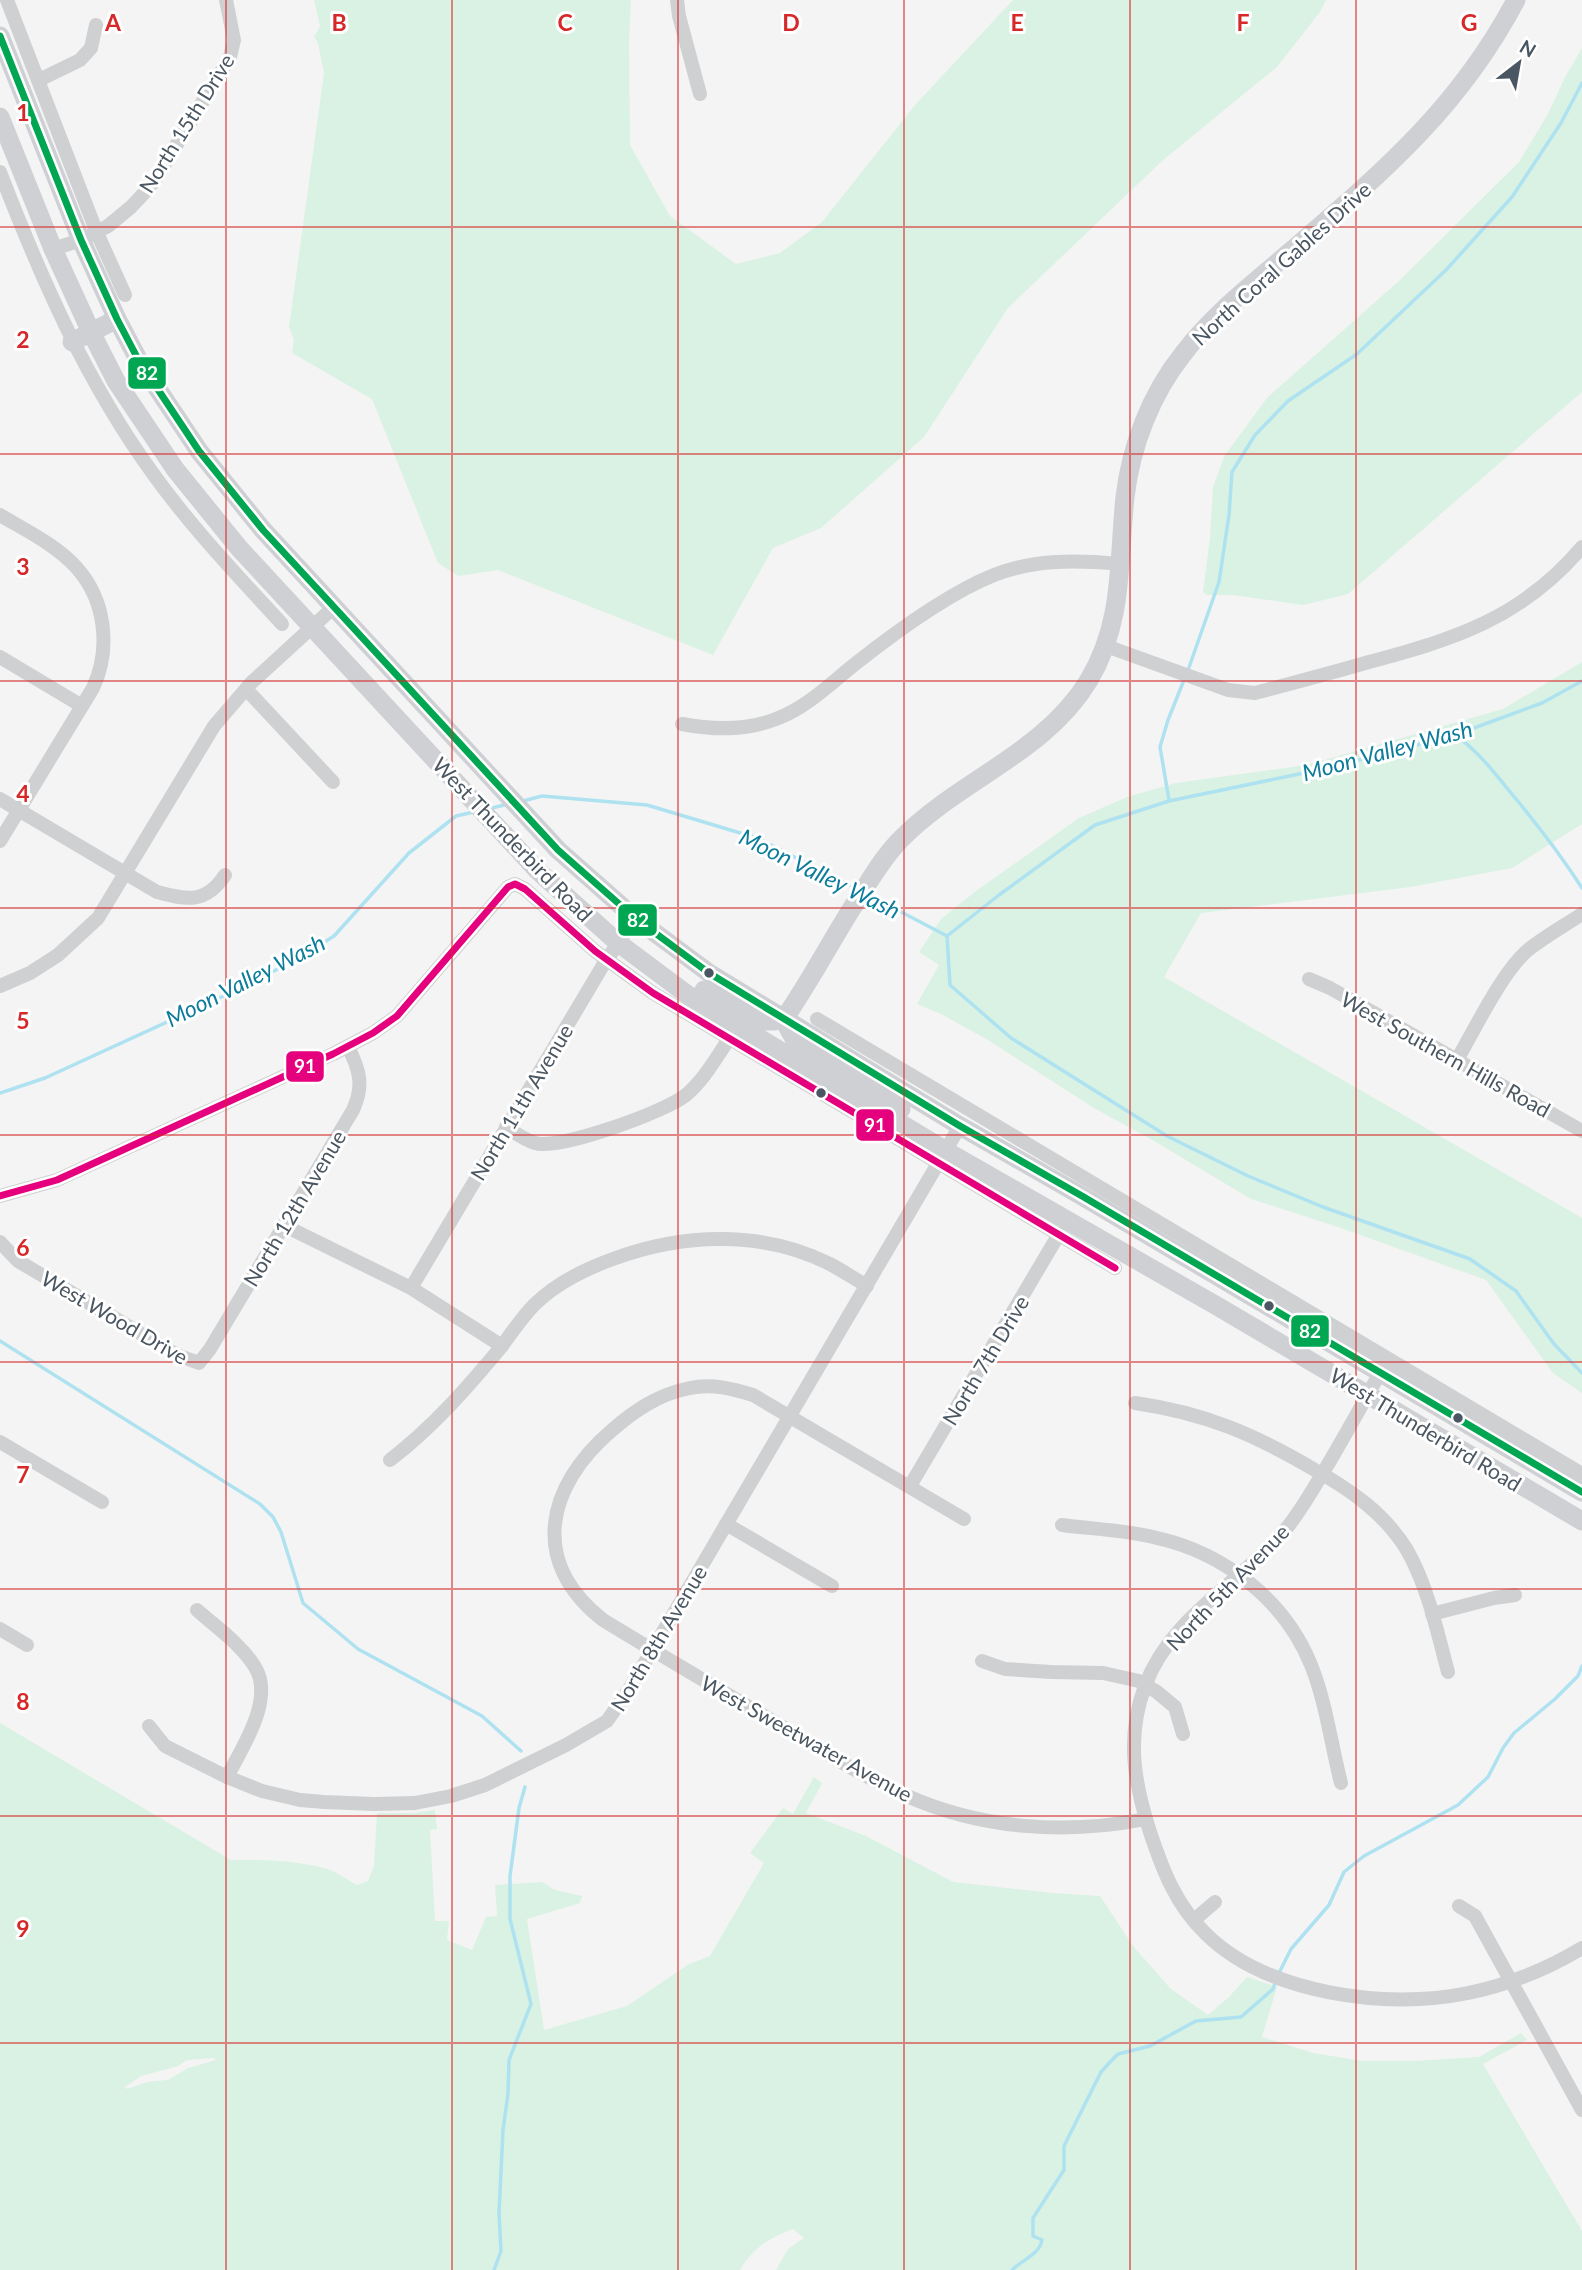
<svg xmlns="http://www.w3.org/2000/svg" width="1582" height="2270" viewBox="0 0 1582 2270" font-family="Lato,sans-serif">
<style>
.green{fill:#d9f2e3;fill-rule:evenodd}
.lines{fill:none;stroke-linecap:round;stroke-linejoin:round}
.stream{stroke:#aee2f0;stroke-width:3.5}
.street{stroke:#ced0d2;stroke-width:14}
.secondary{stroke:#ced0d4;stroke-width:19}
.bus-1-casing{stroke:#fff;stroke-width:12}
.bus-2-casing{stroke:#fff;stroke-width:12}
.bus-1{stroke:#00a651;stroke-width:7}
.bus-2{stroke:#e5007d;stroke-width:7}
.grid{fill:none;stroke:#d62828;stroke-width:2;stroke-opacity:0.55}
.bus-dot{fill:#4a5661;stroke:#fff;stroke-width:2.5}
.labels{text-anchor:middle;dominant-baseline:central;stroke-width:6;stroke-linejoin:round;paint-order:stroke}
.street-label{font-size:21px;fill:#4a5661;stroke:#fff}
.water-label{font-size:23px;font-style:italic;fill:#0c7c9b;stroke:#fff}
.grid-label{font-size:23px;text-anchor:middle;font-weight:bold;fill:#d62828;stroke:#fff;stroke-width:6;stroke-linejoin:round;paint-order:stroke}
.line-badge{stroke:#fff;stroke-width:2.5}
.badge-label{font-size:19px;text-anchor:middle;font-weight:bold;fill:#fff}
</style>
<rect width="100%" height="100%" fill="#f4f4f4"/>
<!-- green -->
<g class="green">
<polygon points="314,0 631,0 629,41 630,145 670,216 736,264 780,253 822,222 915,105 1013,0 1326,0 1320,12 1277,67 1162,161 1008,308 924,437 821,528 773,548 713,655 498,570 458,576 438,563 372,399 292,353 294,340 289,327 324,73 318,43 314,37 320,26"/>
<polygon points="1582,48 1582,392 1348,594 1303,605 1233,595 1207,595 1203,592 1210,538 1213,487 1225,455 1267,398 1400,280 1519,162 1548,114 1564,79"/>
<polygon points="1582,662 1582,824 1512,868 1410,887 1201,913 1164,977 1582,1218 1582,1393 1553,1373 1486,1280 1338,1227 1251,1199 1156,1142 1094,1108 988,1040 941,1014 917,1004 939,965 919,952 941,919 976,891 1079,818 1127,797 1176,783 1307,765 1503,709"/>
<path d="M0 1723 231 1860C263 1860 295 1860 327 1869 337 1872 347 1880 357 1885L368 1881 374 1866 377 1813H414L435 1810 437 1829 430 1830 435 1921H449L447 1940 472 1950 486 1917 497 1916 495 1885 542 1882 555 1890 582 1896 580 1903 527 1919 544 2030 627 2006 689 1964 710 1956 764 1863 750 1853 783 1808 793 1814 814 1777 822 1783 806 1813 866 1836 953 1882 1052 1893 1100 1896 1133 1946 1171 1989 1208 2015 1229 1997 1247 1977 1277 1987 1262 2037 1313 2053 1362 2061H1415L1479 2057 1521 2033 1527 2040 1483 2064 1582 2231V2270H776L788 2249 804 2238 793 2229C769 2238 754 2247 740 2270H0ZM214 2058 216 2060 188 2068 168 2080 147 2082 127 2089 125 2087 141 2076 178 2066 187 2060Z"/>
</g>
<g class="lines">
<!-- stream -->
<g class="stream">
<polyline points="1187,673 1219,582 1229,515 1232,472 1255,435 1288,401 1357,354 1446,270 1512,197 1561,123 1582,83"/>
<path d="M1455 735C1477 750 1494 772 1511 793 1537 824 1560 854 1582 888"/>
<polyline points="1169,800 1160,747 1168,720 1184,680"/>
<polyline points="523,801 542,796 647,805 757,838 857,889"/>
<polyline points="488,809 508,804"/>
<polyline points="867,894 947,936 999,895 1095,825 1169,801 1328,768 1455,735 1542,703 1582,681"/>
<polyline points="947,936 950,985 1011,1038 1167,1136 1248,1176 1323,1207 1470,1259 1516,1291 1554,1344 1582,1373"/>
<polyline points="0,1093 45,1078 239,989 301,957 334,936 409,853 456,816 474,812"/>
<polyline points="0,1341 260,1504 273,1517 281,1532 303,1603 358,1649 482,1716 521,1751"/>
<polyline points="1279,1973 1291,1949 1329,1905 1344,1872 1364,1856 1458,1805 1488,1777 1503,1748 1514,1733 1555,1699 1578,1676 1582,1666"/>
<polyline points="494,2270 501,2251 499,2213 503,2130 508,2094 509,2060 531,2004 510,1919 510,1876 519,1808 525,1787"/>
<path d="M1012 2270C1022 2260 1040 2254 1042 2240L1033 2236V2218L1064 2170V2146L1101 2072 1111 2061 1118 2054 1150 2046 1196 2021 1241 2017 1273 1989 1276 1980"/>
</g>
<!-- street -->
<g class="street">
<polyline points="7,0 97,233 125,295"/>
<polyline points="677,0 679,16 700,94"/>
<polyline points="39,80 80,60 91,48 96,25"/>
<path d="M0 172C41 278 86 382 154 475 192 528 238 576 282 624"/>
<polyline points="53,249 81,240 108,226 131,207 146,191 155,180 230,57 234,40 226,0"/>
<path d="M0 515C25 530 56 545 76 567 106 600 111 649 93 688L0 841"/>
<path d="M1106 646 1228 690 1255 693C1293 683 1331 673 1369 662 1455 639 1522 618 1582 547"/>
<polyline points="0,657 82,706"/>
<polyline points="246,689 333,782"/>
<path d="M682 724C714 730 745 731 776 719 806 708 830 684 855 664 893 634 949 593 994 575 1035 559 1076 560 1120 564"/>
<path d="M0 799 157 892C187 900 206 904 225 875"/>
<polyline points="1309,979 1330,988 1582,1131"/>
<polyline points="0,986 30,973 58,955 98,918 214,726 251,683 334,607"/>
<polyline points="817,1019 1582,1474"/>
<path d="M1457 1060C1475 1029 1502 972 1528 950 1544 937 1564 926 1582 914"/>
<path d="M506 1127C515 1133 525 1140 535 1143 560 1150 665 1112 686 1095 704 1080 716 1058 729 1039"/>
<polyline points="0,1196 57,1180 333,1054 373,1033 397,1016 508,887 515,884 525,889 595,951 653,993 1115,1268"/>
<path d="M283 1225 411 1288 502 1346C512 1332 523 1316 535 1304 557 1283 585 1269 613 1259 683 1233 762 1230 830 1264 843 1271 855 1279 867 1286"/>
<path d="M0 1242 18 1261 177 1355 199 1363 210 1349 353 1110C364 1086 360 1070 348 1047"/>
<polyline points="411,1288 602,967 635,918"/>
<path d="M1380 1373C1363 1403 1347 1432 1330 1461 1316 1484 1303 1508 1286 1529 1241 1583 1170 1617 1145 1686 1126 1737 1134 1782 1150 1832 1163 1871 1176 1905 1206 1934 1267 1994 1387 2010 1468 1993 1508 1985 1547 1969 1582 1948"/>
<path d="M1135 1403C1205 1413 1254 1434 1315 1470 1351 1490 1385 1514 1407 1550 1428 1587 1437 1631 1448 1672"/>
<polyline points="0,1442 102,1502"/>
<path d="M390 1460C433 1427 467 1388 502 1346"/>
<polyline points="910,1486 1059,1234"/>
<path d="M964 1519 753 1395C733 1389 712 1383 690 1388 659 1394 635 1410 611 1431 546 1487 529 1562 603 1620 662 1656 722 1691 781 1726 822 1750 863 1777 907 1796 982 1829 1065 1835 1146 1819"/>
<polyline points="726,1524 832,1586"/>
<path d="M1062 1525C1093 1529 1126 1530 1157 1538 1224 1553 1285 1600 1311 1665 1326 1702 1331 1744 1341 1783"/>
<path d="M197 1610C216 1627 242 1645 255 1667 275 1699 242 1748 227 1777"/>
<polyline points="1432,1614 1494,1598 1515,1595"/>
<polyline points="0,1629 27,1645"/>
<polyline points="982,1661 1005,1669 1051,1672 1103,1673 1139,1681 1157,1692 1175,1707 1183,1734"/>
<polyline points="149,1726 165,1746 227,1777 262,1791 300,1800 324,1802 374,1804 415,1803 451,1796 485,1785 566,1745 607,1721 630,1688 960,1126"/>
<polyline points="1459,1906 1475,1916 1582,2110"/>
<polyline points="1194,1920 1215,1902"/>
</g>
<!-- secondary -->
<g class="secondary">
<polyline points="0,36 81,240 117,319 139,361 199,451 263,530 558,850 635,918 709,973 960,1126 1082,1196 1582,1492"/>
<polyline points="0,117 53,249 91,332 116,381 175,469 239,548 538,871 617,942 688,995 946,1151 1217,1306 1582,1521"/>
<polyline points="72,342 117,319"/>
<polyline points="704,990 764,1021 775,1021"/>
<path d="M784 1019C811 980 833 937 859 897 872 877 884 856 901 839 959 780 1045 753 1089 680 1124 621 1118 563 1125 497 1131 446 1151 394 1183 354 1213 314 1254 283 1291 251 1382 173 1459 108 1516 0"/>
<polyline points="786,1024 795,1040 803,1047 901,1109"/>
</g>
<!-- bus-1 casing -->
<g class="bus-1-casing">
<polyline id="bus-1" points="0,36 81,240 117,319 139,361 199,451 263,530 558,850 635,918 709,973 960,1126 1082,1196 1582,1492"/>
</g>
<!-- bus-2 casing -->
<g class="bus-2-casing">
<polyline id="bus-2" points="0,1196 57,1180 333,1054 373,1033 397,1016 508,887 515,884 525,889 595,951 653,993 1115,1268"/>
</g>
<!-- bus-1 -->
<use href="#bus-1" class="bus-1"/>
<!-- bus-2 -->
<use href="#bus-2" class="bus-2"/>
</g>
<!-- grid -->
<path class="grid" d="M226 0V2270M452 0V2270M678 0V2270M904 0V2270M1130 0V2270M1356 0V2270M0 227H1582M0 454H1582M0 681H1582M0 908H1582M0 1135H1582M0 1362H1582M0 1589H1582M0 1816H1582M0 2043H1582"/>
<!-- markers -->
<g class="bus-dot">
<circle cx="709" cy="973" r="6"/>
<circle cx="821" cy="1093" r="6"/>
<circle cx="1269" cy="1306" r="6"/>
<circle cx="1458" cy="1418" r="6"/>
</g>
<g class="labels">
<!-- street labels -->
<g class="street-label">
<text transform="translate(186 123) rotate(-58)">North 15th Drive</text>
<text transform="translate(1281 263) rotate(-42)">North Coral Gables Drive</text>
<text transform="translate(513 839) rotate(46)">West Thunderbird Road</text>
<text transform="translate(1446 1054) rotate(29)">West Southern Hills Road</text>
<text transform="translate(521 1102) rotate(-59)">North 11th Avenue</text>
<text transform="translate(294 1208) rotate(-59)">North 12th Avenue</text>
<text transform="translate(115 1317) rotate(30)">West Wood Drive</text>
<text transform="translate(985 1360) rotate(-59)">North 7th Drive</text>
<text transform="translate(1426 1429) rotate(31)">West Thunderbird Road</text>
<text transform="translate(1227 1587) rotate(-46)">North 5th Avenue</text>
<text transform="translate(658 1638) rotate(-59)">North 8th Avenue</text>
<text transform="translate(807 1738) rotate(29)">West Sweetwater Avenue</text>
</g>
<!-- water labels -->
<g class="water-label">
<text transform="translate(1387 750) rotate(-15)">Moon Valley Wash</text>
<text transform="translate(820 873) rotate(26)">Moon Valley Wash</text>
<text transform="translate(245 980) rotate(-27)">Moon Valley Wash</text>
</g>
</g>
<g class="grid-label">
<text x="113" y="31">A</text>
<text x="339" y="31">B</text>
<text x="565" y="31">C</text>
<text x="791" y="31">D</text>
<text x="1017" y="31">E</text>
<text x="1243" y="31">F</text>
<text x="1469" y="31">G</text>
<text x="23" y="121">1</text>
<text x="23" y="348">2</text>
<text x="23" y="575">3</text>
<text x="23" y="802">4</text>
<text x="23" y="1029">5</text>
<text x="23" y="1256">6</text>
<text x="23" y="1483">7</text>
<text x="23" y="1710">8</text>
<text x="23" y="1937">9</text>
</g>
<g class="line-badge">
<rect x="127" y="356" width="40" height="34" rx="7" fill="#00a651"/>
<rect x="617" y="903" width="41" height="34" rx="7" fill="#00a651"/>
<rect x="285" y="1050" width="40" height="33" rx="7" fill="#e5007d"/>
<rect x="855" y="1108" width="40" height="34" rx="7" fill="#e5007d"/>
<rect x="1290" y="1314" width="40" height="34" rx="7" fill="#00a651"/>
</g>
<g class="badge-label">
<text x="147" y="380">82</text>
<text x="638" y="927">82</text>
<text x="305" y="1073">91</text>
<text x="875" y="1132">91</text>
<text x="1310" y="1338">82</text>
</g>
<!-- north arrow -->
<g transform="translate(1519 63) rotate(31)" stroke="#ffffff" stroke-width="5" paint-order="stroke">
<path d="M0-5L12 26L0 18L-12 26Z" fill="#4a5661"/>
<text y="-10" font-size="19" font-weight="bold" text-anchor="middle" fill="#4a5661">N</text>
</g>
</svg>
